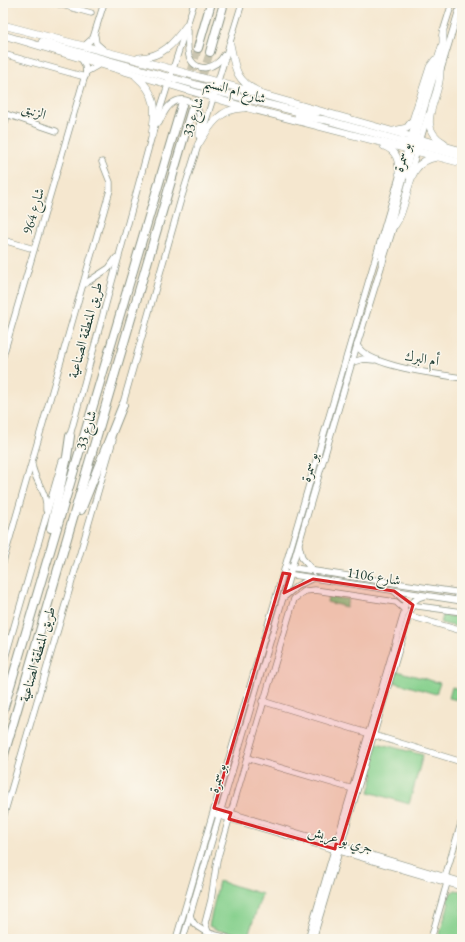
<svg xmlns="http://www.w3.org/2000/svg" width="465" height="942" viewBox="0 0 465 942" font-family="'EB Garamond',Amiri,serif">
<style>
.green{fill:#86d08d;stroke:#528660}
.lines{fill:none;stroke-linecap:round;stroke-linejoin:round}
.highway-tunnel{stroke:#cac5b0;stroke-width:8;stroke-dasharray:8 4;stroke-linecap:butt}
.minor-casing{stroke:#8a9282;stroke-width:7}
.major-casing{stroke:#8a9282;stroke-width:8}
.highway-casing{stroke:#8a9282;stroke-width:10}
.minor{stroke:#fff;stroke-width:5.5}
.major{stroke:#fff;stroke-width:7}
.highway{stroke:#fff;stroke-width:8}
.marked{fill:#d62828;fill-opacity:0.2;stroke:#d62828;stroke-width:3;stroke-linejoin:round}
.labels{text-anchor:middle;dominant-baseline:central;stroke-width:3;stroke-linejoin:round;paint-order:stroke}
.street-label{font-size:14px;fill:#1f3d34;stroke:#fbf7ec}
</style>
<rect width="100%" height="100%" fill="#fbf7ec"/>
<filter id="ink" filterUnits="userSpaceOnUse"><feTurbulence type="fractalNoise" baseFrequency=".025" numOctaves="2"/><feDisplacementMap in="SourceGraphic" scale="8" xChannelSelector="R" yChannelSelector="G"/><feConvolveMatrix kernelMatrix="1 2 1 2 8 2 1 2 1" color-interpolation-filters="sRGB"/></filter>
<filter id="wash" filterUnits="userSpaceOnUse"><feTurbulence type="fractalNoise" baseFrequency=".012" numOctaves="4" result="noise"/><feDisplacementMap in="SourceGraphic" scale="16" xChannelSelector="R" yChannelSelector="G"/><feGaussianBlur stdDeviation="0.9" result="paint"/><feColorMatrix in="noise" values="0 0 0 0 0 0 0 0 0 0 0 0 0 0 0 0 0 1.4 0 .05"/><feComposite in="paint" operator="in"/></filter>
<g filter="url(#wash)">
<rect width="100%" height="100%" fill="#f5e7cf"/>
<!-- green -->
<g class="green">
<polygon points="328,597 349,599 346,607 327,602"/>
<polygon points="443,615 462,618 461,628 441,623"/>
<polygon points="397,671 440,683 436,694 394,682"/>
<polygon points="452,687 462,690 462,701 449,698"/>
<polygon points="377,743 423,755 409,804 369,792 374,775 366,773 374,746"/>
<polygon points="219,881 262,894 248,936 217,930 209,926"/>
<polygon points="455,890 462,891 462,939 438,939 449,903 447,902 450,894"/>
</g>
</g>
<g filter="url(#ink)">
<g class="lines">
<!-- highway-tunnel -->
<g class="highway-tunnel">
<polyline points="182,105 198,48"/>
<polyline points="192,109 210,52"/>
</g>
<!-- minor casing -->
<g class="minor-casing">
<g id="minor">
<polyline points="55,3 91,13"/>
<path d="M188 31C188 39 187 49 189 56 196 75 217 68 224 55"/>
<polyline points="442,35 452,3"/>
<polyline points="95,36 96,43 105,51"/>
<polyline points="84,46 93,38 104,3"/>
<polyline points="3,54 85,77"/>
<polyline points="86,72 100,64"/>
<polyline points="439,76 461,3"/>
<polyline points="217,84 242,3"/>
<polyline points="3,113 56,131"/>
<path d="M159 123C162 117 165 109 170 105 181 95 197 101 199 114 201 121 199 129 199 136"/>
<polyline points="3,130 7,115"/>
<polyline points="409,177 428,115"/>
<polyline points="3,240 34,249"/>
<polyline points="83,285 109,268 116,258"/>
<path d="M357 345C367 367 439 374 462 378"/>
<polyline points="3,356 86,72 85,65 81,58"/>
<polyline points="353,362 363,359 374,360"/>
<polyline points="122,407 181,199 214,95"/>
<polyline points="69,439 152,135 194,3"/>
<path d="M32 464C34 481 48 492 46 510"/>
<polyline points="299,545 302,558 314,572"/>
<polyline points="3,562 110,190 110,182 102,162"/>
<polyline points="288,567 462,593"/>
<polyline points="287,574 462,601"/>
<polyline points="458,596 462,581"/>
<polyline points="283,598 297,586 311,579"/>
<polyline points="410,605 462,612"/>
<polyline points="410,616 462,631"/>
<polyline points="3,647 8,638"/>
<polyline points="3,665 62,461"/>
<polyline points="262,701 462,762"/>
<polyline points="247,758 353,789"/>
<polyline points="217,809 462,882"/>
<polyline points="217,815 462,887"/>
<polyline points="3,818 113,440"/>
<polyline points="445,877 462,820"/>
<path d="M190 915C194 933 218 935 232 939"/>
<polyline points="208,932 205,923 211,900 217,860 294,599 305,591 315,590 396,602 405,610"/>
<polyline points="176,939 417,116"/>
<polyline points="183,939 357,345 395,222"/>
<polyline points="308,939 404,613 405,601 394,591"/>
<polyline points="313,939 413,602 418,598 424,596"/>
<polyline points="431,939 447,883"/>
</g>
</g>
<!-- major casing -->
<g class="major-casing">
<g id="major">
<polyline points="3,25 164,67 462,151"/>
<polyline points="3,35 248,108 462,163"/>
<polyline points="42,42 208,88 213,87 218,83"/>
<path d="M230 44C235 67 235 80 257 91"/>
<path d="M139 58C163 57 174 43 187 25"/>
<path d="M440 72C441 98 413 126 444 143"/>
<path d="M136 76C158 95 156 109 152 135"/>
<polyline points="207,89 295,111 317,112"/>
<polyline points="298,116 326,120 409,143 420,139"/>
<polyline points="394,131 407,128 413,120 430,67 435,60"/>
<polyline points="414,141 443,43 443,32"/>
<path d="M198 145C209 126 220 108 244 108"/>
<path d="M384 146C397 151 399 160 399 173"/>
<polyline points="411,146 419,145 462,156"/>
<path d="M395 225C412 201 402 162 437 157"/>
<polyline points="382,263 383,249 412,145"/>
</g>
</g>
<!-- highway casing -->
<g class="highway-casing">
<g id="highway">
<polyline points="198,48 211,3"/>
<polyline points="210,52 224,3"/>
<polyline points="81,510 123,405"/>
<polyline points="51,528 67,457 70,436"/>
<polyline points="3,710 182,105"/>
<polyline points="3,758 192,109"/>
</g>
</g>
<!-- minor -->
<use href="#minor" class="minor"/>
<!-- major -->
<use href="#major" class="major"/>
<!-- highway -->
<use href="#highway" class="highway"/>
</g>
</g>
<!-- marked area -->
<path class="marked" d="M283 573 290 574 284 593 313 579 394 591 413 605 340 846 336 844 335 849 229 819 231 813 214 808Z"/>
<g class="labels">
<!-- street labels -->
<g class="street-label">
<text transform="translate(235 90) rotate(16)">شارع ام السنيم</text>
<text transform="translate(34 111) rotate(19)">الزنبق</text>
<text transform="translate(193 117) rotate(-72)">شارع 33</text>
<text transform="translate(402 157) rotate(-73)">بو سمرة</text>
<text transform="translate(33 211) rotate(-74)">شارع 964</text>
<text transform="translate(85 330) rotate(-75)">طريق المنطقة الصناعية</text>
<text transform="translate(422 358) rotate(10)">أم البرك</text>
<text transform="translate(86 430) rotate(-73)">شارع 33</text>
<text transform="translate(309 467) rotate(-74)">بو سمرة</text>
<text transform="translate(374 576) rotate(9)">شارع 1106</text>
<text transform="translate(37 654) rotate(-74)">طريق المنطقة الصناعية</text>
<text transform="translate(217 778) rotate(-74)">بو سمرة</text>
<text transform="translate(341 839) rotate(16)">جري بو عريش</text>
</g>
</g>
<!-- margin -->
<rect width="465" height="942" fill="none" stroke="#fbf7ec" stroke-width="16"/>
</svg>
